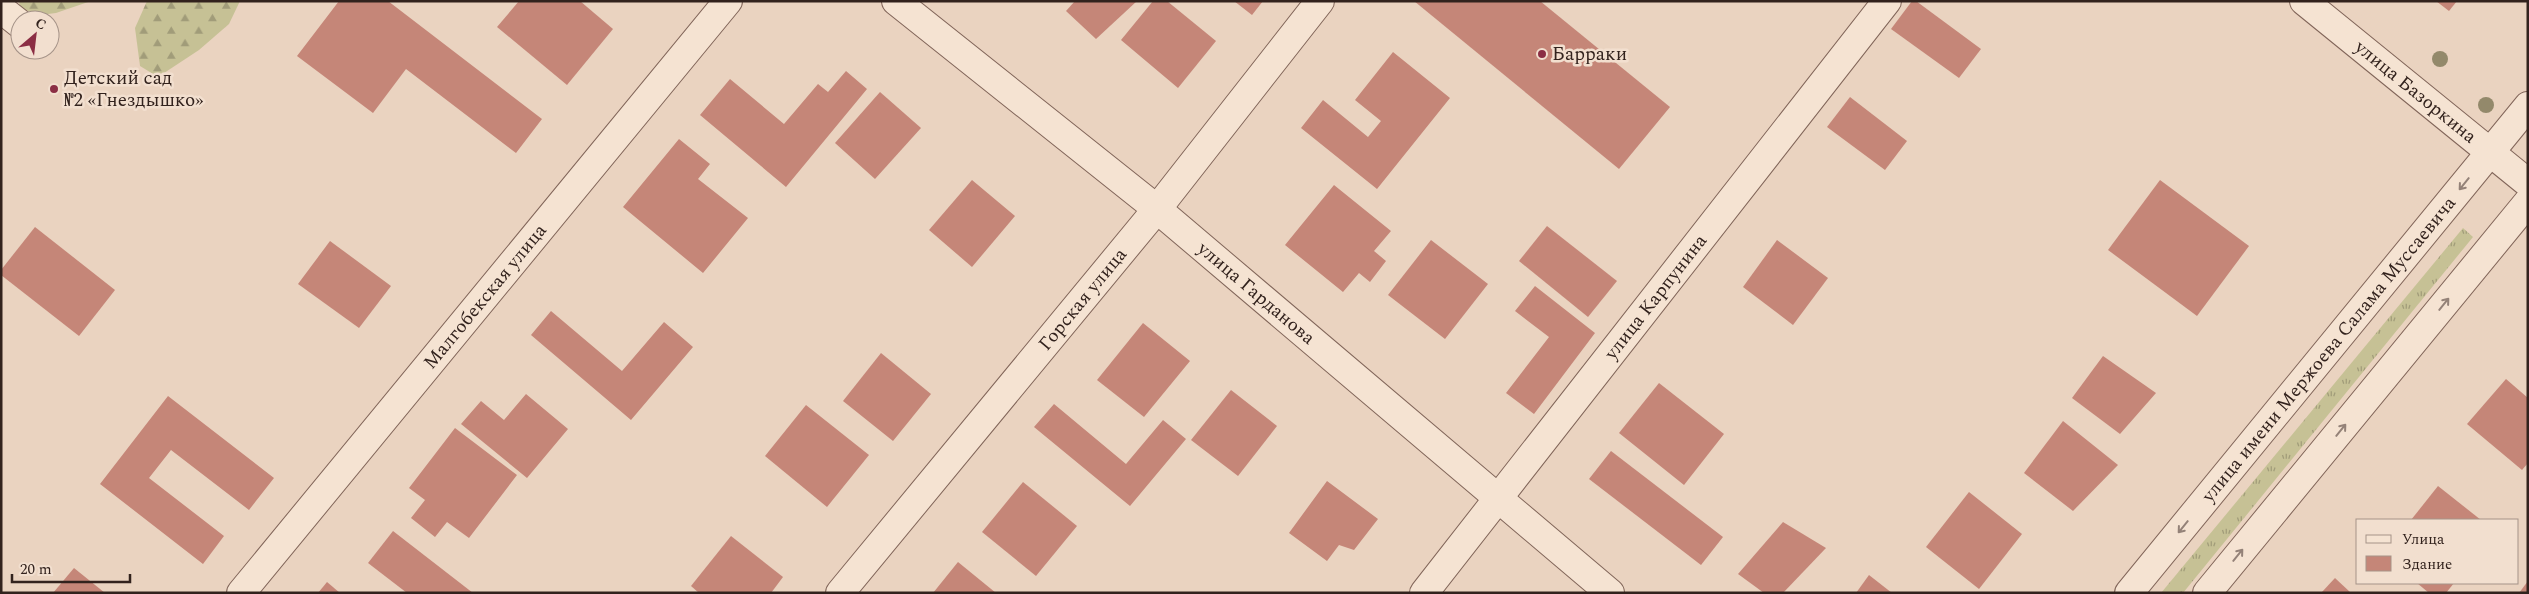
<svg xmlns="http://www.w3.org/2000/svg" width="2529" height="594" viewBox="0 0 2529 594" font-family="Spectral,serif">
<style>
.grass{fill:url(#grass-tufts)}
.forest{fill:url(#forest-firs)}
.building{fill:#c58678}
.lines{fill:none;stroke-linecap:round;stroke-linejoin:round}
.minor-casing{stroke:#816559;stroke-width:30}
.minor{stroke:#f5e3d2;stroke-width:28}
.tree{fill:#93896b}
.oneway{stroke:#948278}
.poi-dot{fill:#8b2e44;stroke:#f2dfcf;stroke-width:2}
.labels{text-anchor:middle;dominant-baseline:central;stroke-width:5;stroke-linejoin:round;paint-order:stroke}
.poi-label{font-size:19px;fill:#32221d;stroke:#f2dfcf;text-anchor:start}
.street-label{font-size:19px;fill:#32221d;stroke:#f2dfcf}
</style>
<defs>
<pattern id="grass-tufts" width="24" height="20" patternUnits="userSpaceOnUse" patternTransform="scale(1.25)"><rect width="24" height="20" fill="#c6c195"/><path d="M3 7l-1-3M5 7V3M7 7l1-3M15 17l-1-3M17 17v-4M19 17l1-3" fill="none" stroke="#a19c79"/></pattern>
<pattern id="forest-firs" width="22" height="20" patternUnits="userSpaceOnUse" patternTransform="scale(1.25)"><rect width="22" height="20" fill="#c6c195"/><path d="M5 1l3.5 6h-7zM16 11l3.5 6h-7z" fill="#a19c79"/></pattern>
</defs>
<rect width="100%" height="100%" fill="#ead3c0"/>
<!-- grass -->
<polygon class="grass" points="2463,228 2473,237 2183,593 2161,593"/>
<!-- forest -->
<g class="forest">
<polygon points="19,1 91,1 56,13 40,15 20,8"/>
<polygon points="147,1 240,1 229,24 199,50 158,77 140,66 135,28"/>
</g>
<!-- building -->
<g class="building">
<polygon points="339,1 388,1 542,119 516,153 406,69 373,113 297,56"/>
<polygon points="519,1 580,1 613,29 567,85 497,27"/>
<polygon points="1075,1 1137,1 1096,39 1066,11"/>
<polygon points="1153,1 1167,1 1216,41 1178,88 1121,40"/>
<polygon points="1234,1 1263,1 1252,15"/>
<polygon points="1414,1 1540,1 1670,107 1619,169"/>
<polygon points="1912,1 1916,1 1981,49 1959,78 1891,29"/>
<polygon points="2436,1 2457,1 2449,11"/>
<polygon points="1393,52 1450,98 1377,189 1301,128 1323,100 1368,137 1381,121 1355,100"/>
<polygon points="846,71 867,89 786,187 700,115 730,79 784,124 818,84 828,92"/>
<polygon points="880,92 921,128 875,179 835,143"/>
<polygon points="1850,97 1907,141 1885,170 1827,127"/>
<polygon points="679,139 710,164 698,179 748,218 703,273 623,207"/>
<polygon points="972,180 1015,216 972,267 929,230"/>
<polygon points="2160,180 2249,246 2197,316 2108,250"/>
<polygon points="1334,185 1391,231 1374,251 1386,261 1370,282 1359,273 1343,292 1285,245"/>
<polygon points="1547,226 1617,281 1588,317 1519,261"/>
<polygon points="35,227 115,290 79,336 1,275 1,270"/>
<polygon points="1431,240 1488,284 1445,339 1388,295"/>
<polygon points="1777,240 1828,278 1793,325 1743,287"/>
<polygon points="330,241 391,286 359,328 298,284"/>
<polygon points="1535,286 1595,333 1534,414 1506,393 1549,337 1515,311"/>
<polygon points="551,311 622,371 664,322 693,347 631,420 531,335"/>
<polygon points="1143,323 1190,361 1144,417 1097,380"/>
<polygon points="881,353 931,394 893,441 843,401"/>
<polygon points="2103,356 2156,393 2120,434 2072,398"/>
<polygon points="2506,379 2528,398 2528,463 2522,470 2467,424"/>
<polygon points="1659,383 1724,434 1684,485 1619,433"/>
<polygon points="1231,390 1277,426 1238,476 1191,440"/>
<polygon points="526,394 568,429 527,478 461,424 481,401 504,420"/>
<polygon points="168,396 274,478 249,510 171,450 149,478 224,536 203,564 100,484"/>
<polygon points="1054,404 1126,464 1163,420 1186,439 1130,506 1034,427"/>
<polygon points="806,405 869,455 827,507 765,456"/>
<polygon points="2063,421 2118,465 2073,511 2024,473"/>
<polygon points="455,428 517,475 469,538 447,522 435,537 411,518 425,500 409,488"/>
<polygon points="1611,451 1723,537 1701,565 1589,479"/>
<polygon points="1327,481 1378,519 1354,550 1339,545 1327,561 1289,533"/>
<polygon points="1023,482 1077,526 1036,576 982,532"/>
<polygon points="2438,486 2481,520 2411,520"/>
<polygon points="1969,492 2022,534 1979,589 1926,547"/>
<polygon points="1783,522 1826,548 1783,593 1764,593 1738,574"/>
<polygon points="393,531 473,593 407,593 368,563"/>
<polygon points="731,536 783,577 771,593 699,593 691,586"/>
<polygon points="958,562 996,593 933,593"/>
<polygon points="74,568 105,593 53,593"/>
<polygon points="1869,575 1892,593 1856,593"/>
<polygon points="2335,578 2351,593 2321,593"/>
<polygon points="2528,581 2528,593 2519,593"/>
<polygon points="327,582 340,593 318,593"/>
<polygon points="2417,583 2454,583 2446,593 2429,593"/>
</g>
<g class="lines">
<!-- minor casing -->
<g class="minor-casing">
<g id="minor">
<path id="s1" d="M896 1 1157 209 1610 593"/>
<path id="s2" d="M2304 1 2528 183"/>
<polyline points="1,9 20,24"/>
<path id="s3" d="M241 593 728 1"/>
<path id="s4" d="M840 593 1157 209 1320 1"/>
<path id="s5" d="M1424 593 1887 1"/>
<path id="s6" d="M2129 593 2528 106"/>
<polyline points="2207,593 2528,202"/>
</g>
</g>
<!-- minor -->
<use href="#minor" class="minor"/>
</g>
<!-- trees -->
<g class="tree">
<circle cx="2440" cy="59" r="8"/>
<circle cx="2486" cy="105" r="8"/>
</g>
<!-- one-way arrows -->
<defs><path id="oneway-shaft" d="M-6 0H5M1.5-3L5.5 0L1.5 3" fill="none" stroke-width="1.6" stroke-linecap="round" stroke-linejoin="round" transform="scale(1.25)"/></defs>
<g class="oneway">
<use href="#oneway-shaft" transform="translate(2464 184) rotate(129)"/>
<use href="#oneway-shaft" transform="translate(2444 304) rotate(-51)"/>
<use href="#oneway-shaft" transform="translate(2341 430) rotate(-51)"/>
<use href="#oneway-shaft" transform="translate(2183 527) rotate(129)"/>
<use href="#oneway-shaft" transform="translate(2238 555) rotate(-51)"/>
</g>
<!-- markers -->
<g class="poi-dot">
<circle cx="1542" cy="54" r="5"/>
<circle cx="54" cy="89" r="5"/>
</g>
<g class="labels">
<!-- poi labels -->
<g class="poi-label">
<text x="1552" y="54">Барраки</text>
<text x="64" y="78">Детский сад<tspan x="64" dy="22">№2 «Гнездышко»</tspan></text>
</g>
<!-- street labels -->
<g class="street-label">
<text stroke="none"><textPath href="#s2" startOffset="144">улица Базоркина</textPath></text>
<text stroke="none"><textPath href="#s1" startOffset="464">улица Гарданова</textPath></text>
<text stroke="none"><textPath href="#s3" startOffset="384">Малгобекская улица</textPath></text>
<text stroke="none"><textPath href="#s5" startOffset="376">улица Карпунина</textPath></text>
<text stroke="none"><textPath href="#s4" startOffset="381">Горская улица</textPath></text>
<text stroke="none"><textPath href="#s6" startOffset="315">улица имени Мержоева Салама Муссаевича</textPath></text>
</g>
</g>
<!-- border -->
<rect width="2529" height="594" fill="none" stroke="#32221d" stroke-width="5"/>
<!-- legend -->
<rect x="2356" y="519" width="162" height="65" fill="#f2dfcf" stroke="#a59388"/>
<rect x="2366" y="535" width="25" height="8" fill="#f5e3d2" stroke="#a59388"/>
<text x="2402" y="544" font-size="15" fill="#32221d">Улица</text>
<rect x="2366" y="556" width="25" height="15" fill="#c58678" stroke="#a59388"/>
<text x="2402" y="569" font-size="15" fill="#32221d">Здание</text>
<!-- north arrow -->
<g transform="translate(35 35) rotate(28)"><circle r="24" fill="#f2dfcf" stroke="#a59388"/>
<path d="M0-4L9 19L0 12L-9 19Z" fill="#8b2e44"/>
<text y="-8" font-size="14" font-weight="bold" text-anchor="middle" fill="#32221d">С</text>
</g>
<!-- scale -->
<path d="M12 574v8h118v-8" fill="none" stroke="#32221d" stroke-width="2.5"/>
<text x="20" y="574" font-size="15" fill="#32221d" stroke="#f2dfcf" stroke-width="4" paint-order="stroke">20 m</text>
</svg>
